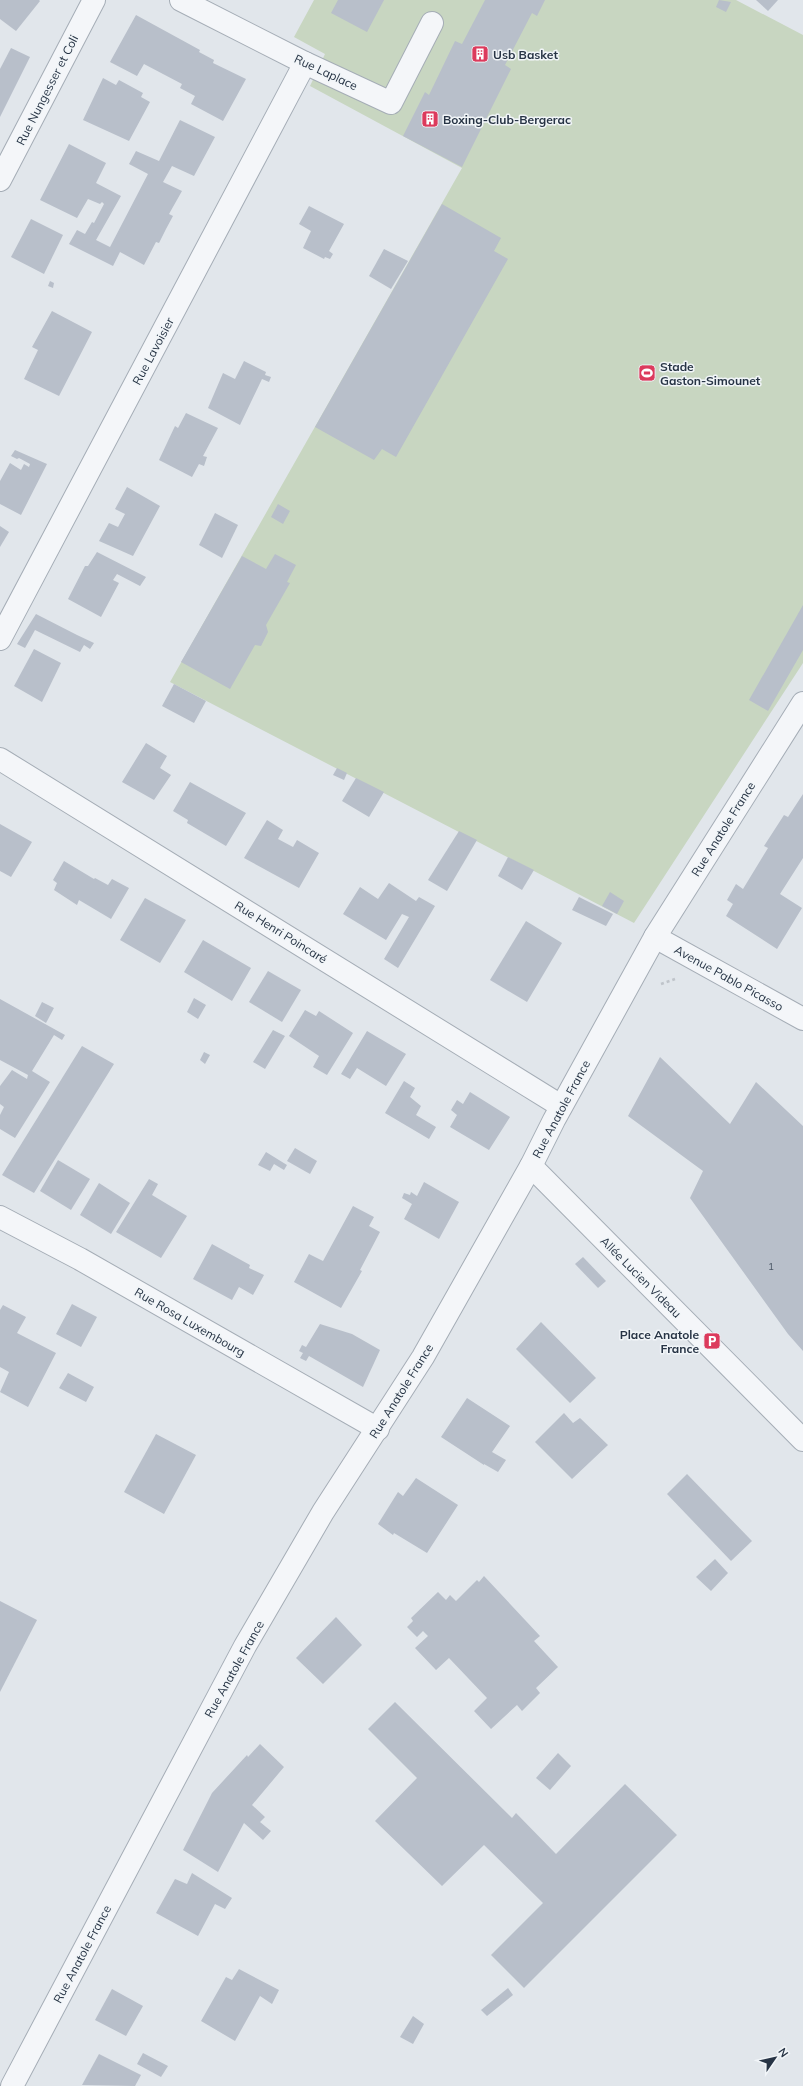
<svg xmlns="http://www.w3.org/2000/svg" width="803" height="2086" viewBox="0 0 803 2086" font-family="Mulish,sans-serif">
<style>
.green{fill:#c8d6c1}
.building{fill:#b8bfca}
.lines{fill:none;stroke-linecap:round;stroke-linejoin:round}
.minor-casing{stroke:#a5adb6;stroke-width:24}
.path{stroke:#bfc4ca;stroke-width:2.5;stroke-dasharray:3 3;stroke-linecap:butt}
.minor{stroke:#f4f6f9;stroke-width:22}
.labels{text-anchor:middle;dominant-baseline:central;stroke-width:3;stroke-linejoin:round;paint-order:stroke}
.number-label{font-size:10px;fill:#4b5766}
.poi-label{font-size:12px;font-weight:bold;fill:#273445;stroke:#f1f5f8;text-anchor:start}
.street-label{font-size:12px;fill:#273445;stroke:#f1f5f8}
</style>
<rect width="100%" height="100%" fill="#e1e6eb"/>
<!-- green -->
<polygon class="green" points="314,0 736,0 803,35 803,663 634,923 170,682 462,168 310,86 325,54 294,37"/>
<!-- building -->
<g class="building">
<polygon points="0,0 39,0 40,1 16,31 0,19"/>
<polygon points="338,0 384,0 367,32 331,13"/>
<polygon points="485,0 545,0 537,16 532,13 505,65 511,69 462,167 403,136 425,92 429,95 455,41 462,44"/>
<polygon points="719,0 731,2 726,12 716,7"/>
<polygon points="756,0 778,0 768,11"/>
<polygon points="136,15 200,50 199,52 214,60 213,63 246,79 223,121 191,104 195,96 180,88 182,84 144,64 137,76 110,62"/>
<polygon points="11,48 30,57 0,117 0,69"/>
<polygon points="103,78 116,85 119,80 143,93 141,97 150,102 129,141 83,120"/>
<polygon points="180,120 215,137 194,176 172,166 163,182 182,191 169,214 173,216 166,229 159,243 156,242 144,265 120,252 113,266 69,244 77,230 85,234 92,222 94,223 104,204 102,202 100,204 88,199 77,218 40,200 69,144 106,163 96,183 121,196 96,240 110,247 148,174 129,164 136,151 159,161"/>
<polygon points="442,204 501,238 494,251 508,259 396,457 382,449 374,460 315,427"/>
<polygon points="309,206 344,224 329,251 333,254 330,259 325,257 324,259 303,248 311,231 299,224"/>
<polygon points="31,219 63,235 44,274 11,257"/>
<polygon points="384,249 408,261 391,289 369,276"/>
<polygon points="50,281 54,283 53,288 48,286"/>
<polygon points="52,311 92,332 59,396 24,379 38,350 32,347"/>
<polygon points="244,361 266,372 265,375 271,377 269,382 262,379 240,425 208,408 223,373 235,379"/>
<polygon points="186,413 218,428 203,456 207,457 204,466 199,464 192,477 159,460 175,426 178,428"/>
<polygon points="15,450 47,464 21,515 0,504 0,481 10,463 21,470 24,464 29,467 30,464 19,458 17,459 11,456"/>
<polygon points="127,487 160,506 133,556 99,541 109,523 118,527 125,514 115,509"/>
<polygon points="278,504 290,511 283,524 271,517"/>
<polygon points="215,513 238,525 222,558 199,545"/>
<polygon points="0,526 9,532 0,547"/>
<polygon points="97,552 146,577 140,586 117,574 113,580 119,583 101,617 68,599 85,566 88,566"/>
<polygon points="275,554 296,565 287,582 290,583 266,625 268,632 261,646 255,645 230,689 181,662 242,556 266,569"/>
<polygon points="803,605 803,650 768,711 749,700"/>
<polygon points="36,614 77,635 94,643 90,649 84,645 80,652 35,630 25,648 17,644"/>
<polygon points="34,649 61,663 42,702 14,686"/>
<polygon points="174,684 206,701 194,723 162,706"/>
<polygon points="146,743 167,756 160,768 171,775 154,800 122,782"/>
<polygon points="337,768 347,773 344,780 333,775"/>
<polygon points="356,778 384,792 369,817 342,801"/>
<polygon points="190,782 246,813 226,846 187,823 188,820 173,811"/>
<polygon points="803,794 803,858 780,894 802,908 777,949 726,916 733,904 727,900 736,884 743,889 768,848 764,846 784,815 788,817"/>
<polygon points="267,820 283,830 278,839 293,847 297,840 319,853 299,888 244,858"/>
<polygon points="0,824 32,842 11,877 0,871"/>
<polygon points="459,831 477,840 447,891 428,880"/>
<polygon points="508,857 534,870 522,890 498,876"/>
<polygon points="64,861 94,879 95,878 108,885 112,879 129,888 111,919 79,900 77,905 54,890 57,883 53,880"/>
<polygon points="389,883 416,901 419,897 435,906 398,968 384,959 409,917 402,914 386,940 343,914 360,887 378,899"/>
<polygon points="610,892 624,901 617,914 602,906"/>
<polygon points="579,897 613,914 606,926 572,910"/>
<polygon points="145,898 186,920 160,963 120,940"/>
<polygon points="526,921 562,943 527,1002 490,980"/>
<polygon points="203,940 251,968 232,1001 184,972"/>
<polygon points="268,971 301,990 282,1022 249,1002"/>
<polygon points="194,998 206,1005 198,1019 187,1012"/>
<polygon points="0,999 65,1035 62,1040 54,1035 32,1071 50,1082 15,1138 0,1129 0,1115 4,1107 0,1104 0,1086 12,1070 27,1079 28,1075 0,1060"/>
<polygon points="42,1002 54,1008 46,1023 35,1016"/>
<polygon points="305,1010 316,1016 319,1011 353,1033 327,1075 313,1067 319,1056 289,1036"/>
<polygon points="273,1030 285,1036 265,1069 253,1062"/>
<polygon points="367,1031 406,1054 386,1086 357,1068 350,1079 341,1074"/>
<polygon points="82,1046 114,1064 34,1193 2,1175"/>
<polygon points="204,1052 210,1055 205,1064 200,1060"/>
<polygon points="660,1057 730,1124 756,1082 803,1126 803,1351 788,1334 690,1198 703,1171 628,1116"/>
<polygon points="404,1081 415,1088 410,1097 421,1106 416,1115 436,1127 429,1139 385,1113"/>
<polygon points="470,1092 510,1117 489,1150 450,1127 457,1115 451,1110 457,1100 463,1104"/>
<polygon points="295,1148 317,1161 310,1174 287,1161"/>
<polygon points="266,1152 287,1165 284,1170 274,1164 270,1171 258,1165"/>
<polygon points="58,1160 90,1179 71,1210 40,1191"/>
<polygon points="149,1179 158,1184 152,1195 187,1216 161,1258 116,1232"/>
<polygon points="424,1182 459,1202 439,1239 404,1219 412,1204 402,1198 404,1193 410,1195 411,1192 417,1196"/>
<polygon points="99,1183 130,1203 111,1234 80,1215"/>
<polygon points="353,1206 374,1217 369,1226 380,1232 360,1270 362,1271 341,1308 294,1282 309,1254 323,1261"/>
<polygon points="212,1244 250,1265 249,1268 264,1275 253,1295 239,1287 232,1300 193,1279"/>
<polygon points="583,1257 606,1281 598,1288 575,1264"/>
<polygon points="72,1304 97,1317 81,1347 56,1334"/>
<polygon points="3,1305 26,1317 17,1333 56,1353 28,1407 0,1392 9,1372 0,1367 0,1310"/>
<polygon points="541,1322 596,1378 570,1403 516,1349"/>
<polygon points="320,1324 352,1334 380,1350 363,1387 309,1356 306,1361 300,1358 303,1353 299,1351 302,1345 306,1347"/>
<polygon points="68,1373 94,1387 86,1402 59,1388"/>
<polygon points="467,1398 510,1426 492,1452 506,1460 498,1472 484,1464 484,1465 441,1437"/>
<polygon points="564,1413 573,1423 580,1418 608,1445 572,1479 535,1442"/>
<polygon points="156,1434 196,1455 164,1514 124,1492"/>
<polygon points="687,1474 752,1541 731,1561 667,1494"/>
<polygon points="416,1478 458,1505 427,1553 394,1533 393,1535 378,1524 398,1492 403,1496"/>
<polygon points="715,1559 728,1573 711,1591 696,1577"/>
<polygon points="484,1576 540,1636 534,1641 558,1667 536,1688 540,1693 522,1711 517,1705 491,1729 474,1711 487,1698 449,1658 436,1670 415,1648 428,1636 423,1631 417,1637 407,1627 413,1621 411,1618 438,1592 446,1600 450,1595 456,1601 477,1580 479,1582"/>
<polygon points="0,1601 37,1620 0,1692"/>
<polygon points="336,1617 362,1645 323,1684 296,1658"/>
<polygon points="395,1702 512,1818 516,1813 556,1854 625,1784 677,1835 524,1988 491,1955 543,1903 484,1845 442,1886 375,1821 417,1778 368,1729"/>
<polygon points="260,1744 284,1767 252,1805 265,1817 260,1822 271,1831 263,1840 244,1823 218,1872 183,1850 212,1793 247,1755 248,1757"/>
<polygon points="558,1753 571,1766 550,1790 536,1778"/>
<polygon points="192,1873 232,1898 225,1909 215,1904 198,1936 156,1913 175,1879 187,1884"/>
<polygon points="239,1969 279,1990 272,2004 260,1996 235,2041 201,2021 226,1977 232,1980"/>
<polygon points="508,1988 513,1995 487,2016 481,2010"/>
<polygon points="112,1989 143,2006 126,2036 95,2020"/>
<polygon points="413,2016 424,2024 413,2044 400,2037"/>
<polygon points="143,2053 168,2066 161,2077 137,2064"/>
<polygon points="99,2054 141,2075 135,2086 82,2085"/>
</g>
<g class="lines">
<!-- minor casing -->
<g class="minor-casing">
<g id="minor">
<polyline points="181,0 305,63 391,103 432,23"/>
<polyline points="0,180 94,0"/>
<polyline points="0,639 305,63"/>
<polyline points="0,759 561,1106"/>
<polyline points="655,937 803,1019"/>
<polyline points="531,1166 803,1440"/>
<polyline points="0,1217 80,1259 378,1429"/>
<polyline points="12,2086 245,1646 323,1512 423,1357 531,1166 554,1120 655,937 803,703"/>
</g>
</g>
<!-- path -->
<polyline class="path" points="661,984 675,979"/>
<!-- minor -->
<use href="#minor" class="minor"/>
</g>
<!-- icons -->
<defs>
<g id="building-square" transform="scale(0.9)"><rect x="-9" y="-9" width="18" height="18" rx="4" fill="#dc3a5c" stroke="#f1f5f8"/><path d="M-4-6H4V6H1V3H-1V6H-4ZM-2.5-4.3h1.7v1.8h-1.7ZM.8-4.3h1.7v1.8H.8ZM-2.5-1h1.7V.8h-1.7ZM.8-1h1.7V.8H.8Z" fill="#fff"/></g>
<g id="stadium-square" transform="scale(0.9)"><rect x="-9" y="-9" width="18" height="18" rx="4" fill="#dc3a5c" stroke="#f1f5f8"/><path d="M0-5a6.5 5 0 1 0 0 10a6.5 5 0 1 0 0-10ZM-3.5-1.8h7v3.6h-7Z" fill="#fff"/></g>
<g id="parking-square" transform="scale(0.9)"><rect x="-9" y="-9" width="18" height="18" rx="4" fill="#dc3a5c" stroke="#f1f5f8"/><path d="M-3.5-5.5H1a3.5 3.5 0 0 1 0 7H-1V5.5H-3.5ZM-1-3.4V-.6H.8a1.4 1.4 0 0 0 0-2.8Z" fill="#fff"/></g>
</defs>
<g fill-rule="evenodd">
<use href="#building-square" x="480" y="54"/>
<use href="#building-square" x="430" y="119"/>
<use href="#stadium-square" x="647" y="373"/>
<use href="#parking-square" x="712" y="1341"/>
</g>
<g class="labels">
<!-- number labels -->
<g class="number-label">
<text x="771" y="1266">1</text>
</g>
<!-- poi labels -->
<g class="poi-label">
<text x="493" y="54">Usb Basket</text>
<text x="443" y="119">Boxing-Club-Bergerac</text>
<text x="660" y="366">Stade<tspan x="660" dy="14">Gaston-Simounet</tspan></text>
<text x="699" y="1334" text-anchor="end">Place Anatole<tspan x="699" dy="14">France</tspan></text>
</g>
<!-- street labels -->
<g class="street-label">
<text transform="translate(326 72) rotate(25)">Rue Laplace</text>
<text transform="translate(47 90) rotate(-63)">Rue Nungesser et Coli</text>
<text transform="translate(153 351) rotate(-62)">Rue Lavoisier</text>
<text transform="translate(723 829) rotate(-58)">Rue Anatole France</text>
<text transform="translate(281 932) rotate(32)">Rue Henri Poincaré</text>
<text transform="translate(729 978) rotate(29)">Avenue Pablo Picasso</text>
<text transform="translate(561 1109) rotate(-62)">Rue Anatole France</text>
<text transform="translate(641 1277) rotate(45)">Allée Lucien Videau</text>
<text transform="translate(190 1322) rotate(30)">Rue Rosa Luxembourg</text>
<text transform="translate(401 1391) rotate(-58)">Rue Anatole France</text>
<text transform="translate(234 1669) rotate(-61)">Rue Anatole France</text>
<text transform="translate(82 1954) rotate(-62)">Rue Anatole France</text>
</g>
</g>
<!-- north arrow -->
<g transform="translate(775 2058) rotate(56)" stroke="#f1f5f8" stroke-width="3" paint-order="stroke">
<path d="M0-3L7 15L0 10L-7 15Z" fill="#273445"/>
<text y="-6" font-size="11" font-weight="bold" text-anchor="middle" fill="#273445">N</text>
</g>
</svg>
